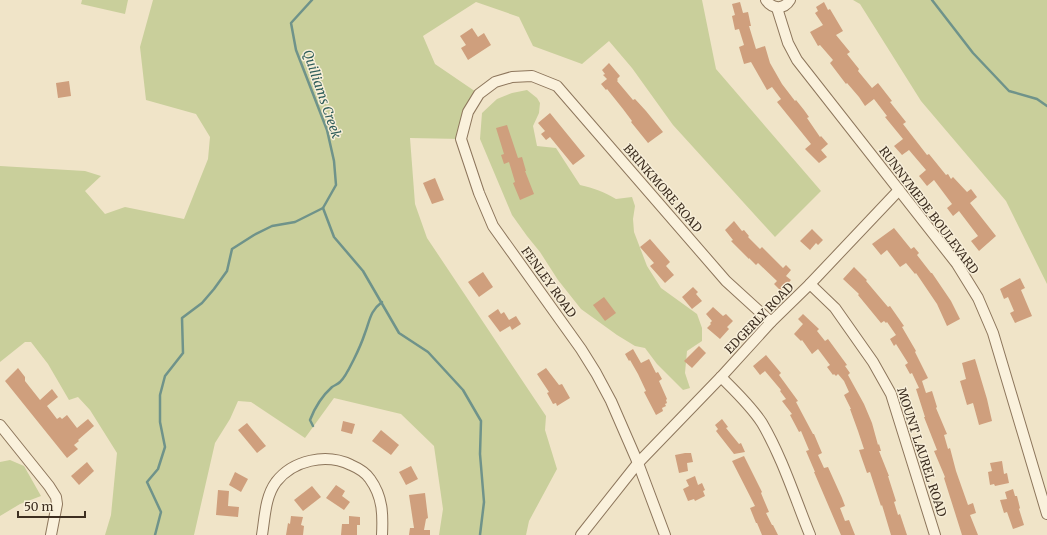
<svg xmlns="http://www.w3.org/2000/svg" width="1047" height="535" viewBox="0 0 1047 535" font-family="Merriweather,serif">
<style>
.green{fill:#c9cf9b}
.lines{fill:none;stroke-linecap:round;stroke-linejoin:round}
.stream{stroke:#6f938a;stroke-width:2.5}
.building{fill:#cf9f7d}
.street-casing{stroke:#8d765c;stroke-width:12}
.street{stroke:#faf1dc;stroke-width:10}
.labels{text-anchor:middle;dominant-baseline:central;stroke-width:3;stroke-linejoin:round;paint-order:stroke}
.street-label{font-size:12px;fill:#3d2e20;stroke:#f7eed8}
.water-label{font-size:13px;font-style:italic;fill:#2f5d5a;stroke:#f7eed8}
</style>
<rect width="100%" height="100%" fill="#f0e4c8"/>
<!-- green -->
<g class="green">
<polygon points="82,0 128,0 125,14 81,4"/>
<polygon points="153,0 702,0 716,69 821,191 775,237 673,125 632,68 609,41 582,64 533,46 519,17 476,2 423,36 435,64 479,94 461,139 410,138 415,204 427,238 546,416 545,430 557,469 529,521 526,535 439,535 443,509 434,446 401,414 334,398 305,438 251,402 238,401 230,419 215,443 194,535 105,535 111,515 117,453 90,410 78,397 69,400 48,364 31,342 25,342 0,362 0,166 85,171 101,176 85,191 105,214 125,207 184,219 208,159 210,137 196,114 146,100 140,47"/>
<polygon points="853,0 1047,0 1047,284 1006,201 921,101 860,4"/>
<path d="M527 90 537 98 540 103 539 113 533 126 537 146 556 148 580 185C594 188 604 192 616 199L632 197 635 206 633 219 634 232 647 266 661 288 697 314 702 328V341L687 351 685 373 690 388 683 390 657 364 645 348 635 346 617 335 581 309 558 280 540 252 527 236 512 215 480 139 482 113 497 99 512 93Z"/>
<polygon points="10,460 24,466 41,496 20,504 0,516 0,462"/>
</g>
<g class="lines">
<!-- stream -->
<g class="stream">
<polyline points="932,0 973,53 1009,91 1037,99 1047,106"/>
<polyline points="323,208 334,237 363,271 399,333 428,352 463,390 481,421 480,454 484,502 480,535"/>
<path d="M313 426 310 420C315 407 322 396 332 387 335 385 338 384 340 382 345 378 351 365 354 359 358 351 362 342 365 333 370 320 370 311 382 302"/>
<polyline points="155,535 161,512 147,482 158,469 165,447 160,422 160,395 165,376 183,353 182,318 202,303 214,289 227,271 232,249 254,235 272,226 295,222 323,208 336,185 334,161 327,130 296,50 291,23 312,0"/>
</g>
</g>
<!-- building -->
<g class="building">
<polygon points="740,2 743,13 748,12 751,26 749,26 756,49 765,46 770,63 782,84 795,101 796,100 804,110 809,117 807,118 820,137 821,136 828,144 821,150 827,157 819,163 805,149 811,144 777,102 781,99 772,87 767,90 751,62 744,64 739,47 744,45 739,29 735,30 732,16 735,15 732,4"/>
<polygon points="824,2 828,10 830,9 843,31 836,35 850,52 847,54 859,69 858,71 872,88 878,83 892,101 890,102 906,122 903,124 927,155 929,154 946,175 948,174 951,179 953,177 967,192 971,189 977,197 970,203 996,236 979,251 971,241 978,236 959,211 953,216 947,208 952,204 934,180 927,186 919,176 926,170 909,150 902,155 894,146 903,139 885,117 887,116 874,99 865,106 859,97 847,83 846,84 830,63 833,60 820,45 818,46 810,32 823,25 815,13 818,11 816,7"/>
<polygon points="472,28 478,37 484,33 491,45 468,60 461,48 466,45 460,36"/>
<polygon points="609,63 620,76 617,79 618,80 617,81 633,100 635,99 646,111 663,132 648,143 631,122 632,121 623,109 607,89 606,90 601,84 607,79 603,75 605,74 602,70"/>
<polygon points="69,81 71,96 58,98 56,83"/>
<polygon points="550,113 585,156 573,165 550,137 546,140 541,134 545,131 538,123"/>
<polygon points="507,125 518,158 522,157 526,171 525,171 534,194 520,200 513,183 515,182 509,162 504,164 501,155 504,154 496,128"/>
<polygon points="435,178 444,200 432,204 423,183"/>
<polygon points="734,221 742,231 744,230 749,236 748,237 760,249 762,247 783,268 786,265 791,270 786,276 791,280 781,291 774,284 777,281 758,263 756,265 749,258 749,259 731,241 733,240 725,230"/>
<polygon points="894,228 911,249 914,247 919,253 917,255 931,273 932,273 951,301 960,319 947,326 937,304 916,273 915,274 906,263 900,267 887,250 881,255 872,244"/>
<polygon points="812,229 823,240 818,245 816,243 810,250 800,241"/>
<polygon points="650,239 670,262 666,266 674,275 665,283 650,266 654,263 640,247"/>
<polygon points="854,267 867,280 866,281 888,307 890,306 904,326 902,327 916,351 915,352 928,378 922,381 926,393 932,391 937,407 936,408 947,434 944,435 948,449 950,448 956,471 968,505 973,503 976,513 970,515 978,535 962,535 944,478 945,477 934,451 937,450 924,417 925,417 916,389 919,388 912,373 910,374 905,365 908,363 896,344 894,346 890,339 896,335 887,322 886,323 884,321 881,323 858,295 859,294 843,279"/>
<polygon points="483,272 493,287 479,297 468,282"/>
<polygon points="1020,278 1025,288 1021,290 1032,316 1015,323 1010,313 1014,311 1008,297 1004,299 1000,289"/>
<polygon points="693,287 698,292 696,294 702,301 692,309 682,297"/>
<polygon points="604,297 616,313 605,321 593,305"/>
<polygon points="713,307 723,316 726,314 733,321 727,327 729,329 720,339 707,328 711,324 710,323 712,321 706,314"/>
<polygon points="498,309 501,314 504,312 509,320 516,316 521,324 512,330 510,326 500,332 488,316"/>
<polygon points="803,314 819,329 817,331 825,341 828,339 847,365 845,366 850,373 848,375 864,404 872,423 878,445 879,444 881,451 879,451 889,476 888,476 896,501 894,502 898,515 900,514 907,535 891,535 882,505 881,506 870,472 867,473 861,456 859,450 864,449 858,431 850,409 851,409 844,395 849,392 844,381 838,374 836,376 834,374 833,375 827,367 830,365 818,349 812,354 802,340 801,341 794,334 803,324 798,319"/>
<polygon points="699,346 706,353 692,368 684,361"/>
<polygon points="633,349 641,363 649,359 656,373 658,372 662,379 659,381 667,399 666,400 667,403 665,404 666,406 662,408 663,411 656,415 644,392 646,391 638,374 630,360 629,361 625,354"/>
<polygon points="766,355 781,373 779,375 798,401 796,402 813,434 814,434 822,453 818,455 824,468 828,467 842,498 845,506 840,508 845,521 849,520 855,535 841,535 814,472 815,472 806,451 809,450 801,431 799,432 790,415 792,414 782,401 786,399 780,391 781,390 765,371 760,375 753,366"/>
<polygon points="975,359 987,399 992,421 979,425 973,403 967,405 960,381 966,379 962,363"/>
<polygon points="18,368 25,377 25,381 40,400 52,389 58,397 47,406 57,419 60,417 62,419 67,415 77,428 88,419 94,426 78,440 79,441 74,445 78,449 67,458 5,381"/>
<polygon points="546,368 559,385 562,384 570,398 557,406 556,403 553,404 547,393 549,392 537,374"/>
<polygon points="722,419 728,427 726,428 739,444 741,443 745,452 734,454 716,431 718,429 715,425"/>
<polygon points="343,421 355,424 352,434 341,431"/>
<polygon points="247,423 266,446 257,453 238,430"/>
<polygon points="381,430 399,445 391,455 372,441"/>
<polygon points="685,453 691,453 693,462 687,463 688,471 679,473 675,455"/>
<polygon points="744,456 762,492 761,493 769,512 766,513 772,525 773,525 778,535 762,535 757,523 756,523 750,508 755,506 732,461"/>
<polygon points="1002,461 1004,474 1007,473 1009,483 995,486 994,484 990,485 988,472 992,471 990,463"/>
<polygon points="87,462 94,471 79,485 71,476"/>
<polygon points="411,466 418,479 406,485 399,472"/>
<polygon points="235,472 248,479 241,492 229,485"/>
<polygon points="695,476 698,485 702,483 705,490 703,491 705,496 695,501 694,499 688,501 683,489 689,486 686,480"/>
<polygon points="336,485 345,491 342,496 350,502 344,510 326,498"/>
<polygon points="312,486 321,497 303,511 294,500"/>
<polygon points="1013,489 1015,496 1017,496 1020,508 1019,509 1024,525 1013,529 1007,512 1004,513 1000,500 1007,499 1005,492"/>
<polygon points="218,490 229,491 228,506 239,507 238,517 216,515"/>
<polygon points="425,493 428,518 426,519 424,530 430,530 430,535 409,535 410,528 414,528 409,495"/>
<polygon points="291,516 303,517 301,525 304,526 303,535 286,535 288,523 290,524"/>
<polygon points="349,516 360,517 360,525 357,525 357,535 341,535 342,524 349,524"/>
</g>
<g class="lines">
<!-- street casing -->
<g class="street-casing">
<g id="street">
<path d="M766 0C772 9 784 10 790 0"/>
<polyline points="777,8 788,43 797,60 957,264 978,298 993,333 1047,514"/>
<polyline points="810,284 835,308 873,362 891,394 935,535"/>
<path d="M721 377C735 391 751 406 762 423 782 457 795 498 810 535"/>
<polyline points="0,425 49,486 56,497 57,504 51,535"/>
<path d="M262 535C265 517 265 497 276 482 293 460 326 453 351 465 358 468 366 473 370 479 383 497 383 515 382 535"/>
<polyline points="581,535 638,463 721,377 771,322 810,284 899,190"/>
<polyline points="665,535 638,463 611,401 596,373 581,349 493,226 479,193 461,139 468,112 479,94 495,82 512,77 532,76 557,86 726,281 771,322"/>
</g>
</g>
<!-- street -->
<use href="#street" class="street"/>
</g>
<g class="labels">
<!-- street labels -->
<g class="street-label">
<text transform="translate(663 188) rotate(49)">BRINKMORE ROAD</text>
<text transform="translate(929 210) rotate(53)">RUNNYMEDE BOULEVARD</text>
<text transform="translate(549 282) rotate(54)">FENLEY ROAD</text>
<text transform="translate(759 318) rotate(-46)">EDGERLY ROAD</text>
<text transform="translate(922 452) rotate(72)">MOUNT LAUREL ROAD</text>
</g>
<!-- water labels -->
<g class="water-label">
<text transform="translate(322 94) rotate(71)">Quilliams Creek</text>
</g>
</g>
<!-- scale -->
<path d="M18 511v6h67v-6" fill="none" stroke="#3d2e20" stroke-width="2"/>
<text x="24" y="511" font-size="12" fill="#3d2e20" stroke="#f7eed8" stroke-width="3" paint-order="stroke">50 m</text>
</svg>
